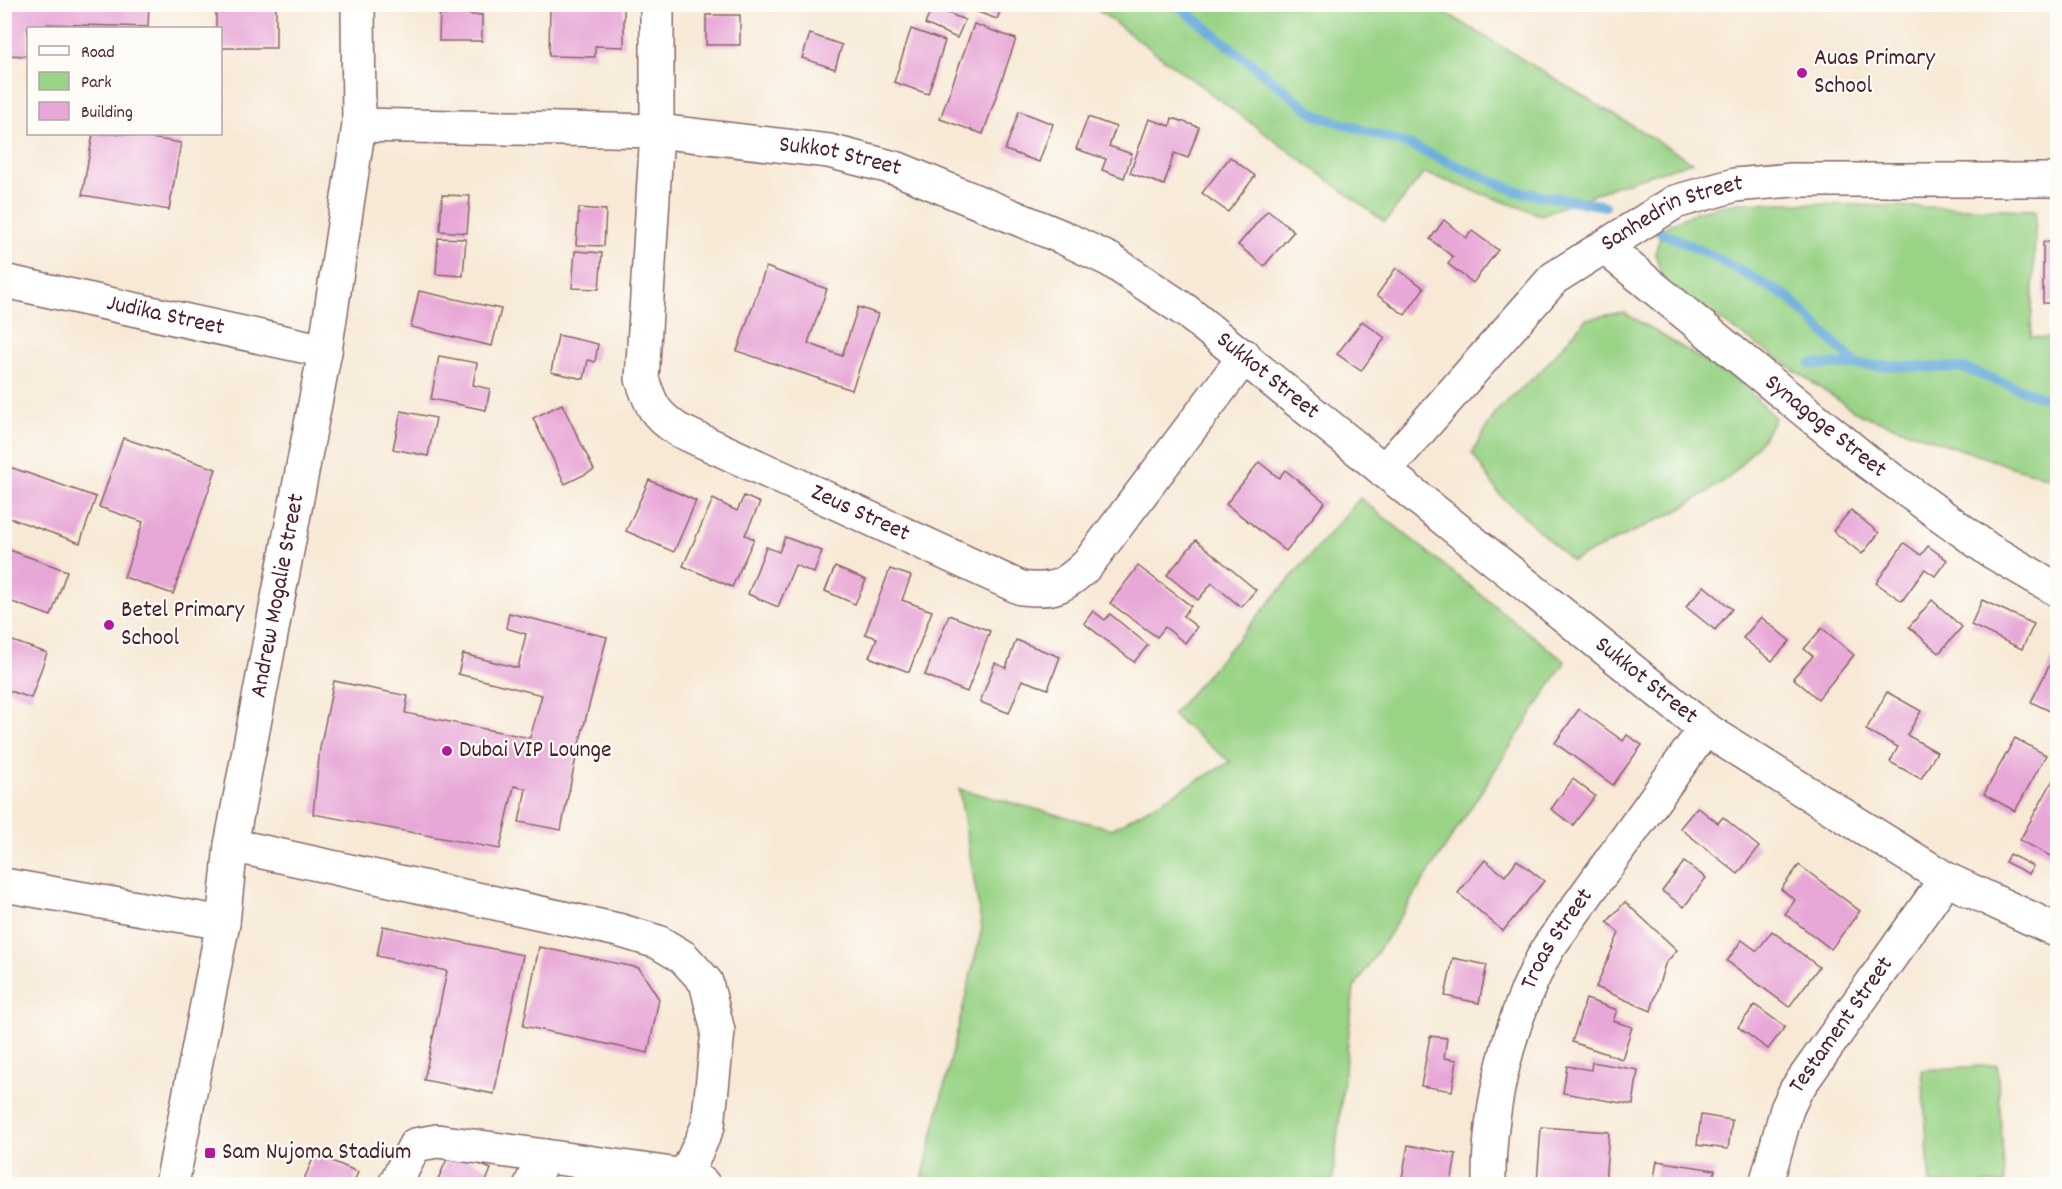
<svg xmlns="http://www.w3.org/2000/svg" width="2062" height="1189" viewBox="0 0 2062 1189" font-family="Dekko,sans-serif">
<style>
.green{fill:#99d386;stroke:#727958;stroke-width:1.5}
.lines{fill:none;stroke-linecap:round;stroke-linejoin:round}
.stream{stroke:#63aada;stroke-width:10}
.building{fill:#e8a8d7}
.minor-casing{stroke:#876666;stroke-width:36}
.minor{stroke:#fff;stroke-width:33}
.poi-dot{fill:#b5179e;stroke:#fdfcf7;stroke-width:2}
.labels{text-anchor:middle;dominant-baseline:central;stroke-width:4.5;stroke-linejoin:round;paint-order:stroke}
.poi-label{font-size:24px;fill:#4a1f2b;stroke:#fdfcf7;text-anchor:start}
.street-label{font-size:24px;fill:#4a1f2b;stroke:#fdfcf7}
</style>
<rect width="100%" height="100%" fill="#fdfcf7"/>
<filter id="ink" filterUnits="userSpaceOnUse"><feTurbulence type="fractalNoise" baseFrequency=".0167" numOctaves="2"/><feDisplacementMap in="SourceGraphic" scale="12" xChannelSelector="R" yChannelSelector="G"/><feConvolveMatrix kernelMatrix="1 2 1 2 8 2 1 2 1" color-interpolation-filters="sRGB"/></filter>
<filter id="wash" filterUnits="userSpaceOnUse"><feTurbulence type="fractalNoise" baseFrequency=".008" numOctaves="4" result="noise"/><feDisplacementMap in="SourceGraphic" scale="24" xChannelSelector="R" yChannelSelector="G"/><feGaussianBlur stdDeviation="1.35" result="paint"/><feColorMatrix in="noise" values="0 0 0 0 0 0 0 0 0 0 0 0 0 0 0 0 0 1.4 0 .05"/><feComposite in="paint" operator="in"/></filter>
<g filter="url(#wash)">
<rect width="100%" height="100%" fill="#f7e9d5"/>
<!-- green -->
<g class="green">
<polygon points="1091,5 1433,5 1692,162 1621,184 1541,215 1424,173 1385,222"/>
<polygon points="1742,202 2036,210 2031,337 2057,339 2057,480 2015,468 1859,414 1663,281 1655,253 1663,228 1698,211"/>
<polygon points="1623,312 1740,382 1775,418 1765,436 1730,477 1681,509 1572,561 1500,495 1472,453 1497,410 1541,371 1586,319"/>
<polygon points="1360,498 1565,662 1354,988 1332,1184 921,1184 982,928 959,789 1112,829 1230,762 1172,715"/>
<polygon points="1997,1065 2005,1184 1930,1184 1922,1070"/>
</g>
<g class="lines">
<!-- stream -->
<g class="stream">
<polyline points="1176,4 1316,115 1409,145 1516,191 1605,206"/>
<polyline points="1654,229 1709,254 1788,297 1857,365"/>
<polyline points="1811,364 1963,368 2058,403"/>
</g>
</g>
<g id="blocks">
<!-- building -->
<g class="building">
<polygon points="4,4 149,4 148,27 47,24 47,28 28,28 28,56 4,55"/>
<polygon points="216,4 276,4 276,48 220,48 220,28 216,28"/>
<polygon points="440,4 470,4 470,15 482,15 482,41 439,41"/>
<polygon points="550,4 624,4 624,47 595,46 595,57 549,56"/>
<polygon points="974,4 1003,4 997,19 972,10"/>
<polygon points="933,7 965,20 957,38 925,24"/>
<rect x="706" y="15" width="34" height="30"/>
<polygon points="974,24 1016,39 983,134 940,119"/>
<polygon points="911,29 945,41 928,94 894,82"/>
<polygon points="810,34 842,45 835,69 802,58"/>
<polygon points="1019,111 1053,124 1039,162 1005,150"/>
<polygon points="1088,117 1116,127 1109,146 1132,154 1124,178 1102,170 1106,159 1076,149"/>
<polygon points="1172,118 1199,127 1188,158 1174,153 1164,185 1130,173 1149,119 1170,126"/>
<polygon points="93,134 128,134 181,143 169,210 82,195"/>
<polygon points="1230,157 1255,176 1228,212 1202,193"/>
<polygon points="442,195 470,196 467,233 440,231"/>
<polygon points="579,208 606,210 604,246 576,245"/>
<polygon points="1268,210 1294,231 1264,266 1238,245"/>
<polygon points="1444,220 1466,238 1472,231 1498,250 1473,283 1448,264 1453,257 1430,239"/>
<polygon points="438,238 466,239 463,276 436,274"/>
<rect x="2043" y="242" width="15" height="61"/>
<polygon points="575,251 602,253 599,289 572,288"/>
<polygon points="766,267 827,289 808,343 842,356 858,307 878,314 852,390 737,351"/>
<polygon points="1396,268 1424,288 1405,315 1377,295"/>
<polygon points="419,291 501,309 492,346 411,327"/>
<polygon points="1362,321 1385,338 1361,371 1337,354"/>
<polygon points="558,335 598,344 595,362 588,360 584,379 551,372"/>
<polygon points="439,356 477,363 473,385 490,389 486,410 431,399"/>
<polygon points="562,404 594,470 565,484 533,418"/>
<polygon points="401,411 436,418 428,456 393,449"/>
<polygon points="123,438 216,469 173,594 124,577 143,522 99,507"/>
<polygon points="1259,462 1279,478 1285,470 1325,502 1286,551 1226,504"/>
<polygon points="4,465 96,497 80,543 4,516"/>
<polygon points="649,480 696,501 674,552 626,531"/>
<polygon points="744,496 760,503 745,535 754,539 732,587 683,566 713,499 737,511"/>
<polygon points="1851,510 1879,533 1862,554 1833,531"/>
<polygon points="785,537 822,551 814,573 795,565 778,607 748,594 766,547 779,552"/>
<polygon points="1196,540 1256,590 1241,607 1212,583 1198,600 1167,575"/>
<polygon points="1904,543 1921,555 1928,546 1947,560 1935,576 1925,569 1902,601 1876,583"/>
<polygon points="7,549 67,571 51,616 4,599 4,555"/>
<polygon points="1138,566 1191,606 1183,616 1197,627 1185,643 1165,627 1157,637 1110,603"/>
<polygon points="835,567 866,580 855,604 825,591"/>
<polygon points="890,569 911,576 902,600 932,611 909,672 869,657 877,638 865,634"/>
<polygon points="1704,586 1732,609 1715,630 1686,607"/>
<polygon points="1932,600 1962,627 1939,653 1909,627"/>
<polygon points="1982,600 2034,624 2022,649 1971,625"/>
<polygon points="1093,611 1105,620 1110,614 1148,645 1134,662 1084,623"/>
<polygon points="509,613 607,637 578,748 561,830 519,822 526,789 514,786 500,849 313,814 320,748 334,681 408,696 405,713 530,738 542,695 458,674 463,654 518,668 526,634 506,628"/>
<polygon points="949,615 990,631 967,692 925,675"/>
<polygon points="1761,617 1790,641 1772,661 1743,638"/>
<polygon points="1822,628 1854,655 1818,699 1793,678 1813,656 1804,649"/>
<polygon points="4,638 47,653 31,698 4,689"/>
<polygon points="1016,640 1060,657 1048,689 1022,680 1009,713 980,702 995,663 1006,668"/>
<polygon points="2058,648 2058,715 2031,702"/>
<polygon points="1887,692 1921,711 1907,735 1937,752 1921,779 1890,762 1898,747 1866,730"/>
<polygon points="1579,709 1623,741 1627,735 1642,745 1613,785 1555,743"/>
<polygon points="2015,738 2046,755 2015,811 1984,794"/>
<polygon points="2058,771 2058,860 2020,840"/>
<polygon points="1573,779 1595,796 1573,825 1551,809"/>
<polygon points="1697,807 1718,823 1723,817 1759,847 1738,874 1680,828"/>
<polygon points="2009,854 2033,866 2029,874 2005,862"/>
<polygon points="1485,860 1505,876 1517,860 1544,881 1503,931 1458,893"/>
<polygon points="1684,862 1706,878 1684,907 1662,891"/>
<polygon points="1799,865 1860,911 1831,949 1785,914 1795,900 1781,889"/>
<polygon points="1625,902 1677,950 1665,964 1651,1011 1596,987 1619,933 1607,922"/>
<polygon points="383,926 523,955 494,1094 424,1080 447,971 377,956"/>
<polygon points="1772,931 1819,967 1789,1007 1727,961 1742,940 1757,951"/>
<polygon points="539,947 639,968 659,999 648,1053 523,1026"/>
<polygon points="1453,958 1487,965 1479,1003 1445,996"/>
<polygon points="1586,999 1617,1010 1613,1021 1632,1027 1622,1059 1572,1042"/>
<polygon points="1755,1005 1785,1027 1768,1049 1738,1027"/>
<polygon points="1430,1036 1447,1038 1444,1058 1457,1060 1452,1091 1421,1086"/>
<polygon points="1592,1062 1638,1070 1633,1105 1563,1093 1567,1066 1591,1070"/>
<polygon points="1701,1115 1732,1120 1728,1149 1697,1145"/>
<polygon points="1541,1127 1609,1132 1605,1184 1537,1184"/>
<polygon points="1408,1145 1456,1154 1451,1184 1401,1184"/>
<polygon points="450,1152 491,1169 485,1184 436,1184"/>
<polygon points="315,1154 358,1172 353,1184 302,1184"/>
<polygon points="1657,1161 1715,1170 1712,1184 1653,1184"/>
</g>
</g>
</g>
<g filter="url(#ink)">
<use href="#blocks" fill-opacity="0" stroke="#876666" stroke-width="1.5"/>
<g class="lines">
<!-- minor casing -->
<g class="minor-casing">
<g id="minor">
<path id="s1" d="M657 4V131L642 379C651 405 654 414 678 430L1021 588C1053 592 1064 587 1087 565L1245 356"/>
<path id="s2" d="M359 125 657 131 829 151 898 169 1062 237 1110 260 1186 311 1705 729 1946 879 2058 931"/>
<path id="s3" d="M1604 247 1869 463 1989 550 2058 590"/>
<path id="s4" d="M4 281 325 351"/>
<path id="s5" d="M1384 471 1554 278 1675 202 1735 185 1792 180H2058"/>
<polyline points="231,845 618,930 658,942 683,957 706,982 718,1031 708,1126 682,1184"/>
<polyline points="4,885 223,923"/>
<path id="s6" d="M172 1184 223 923 231 845 325 351 359 125 358 4"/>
<polyline points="395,1184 415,1145 437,1141 686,1176 703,1184"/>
<polyline points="531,1184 544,1156"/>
<path id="s7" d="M1489 1184C1488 1105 1510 1017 1548 948L1705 729"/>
<path id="s8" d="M1766 1184 1787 1109 1796 1090 1946 879"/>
</g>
</g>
<!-- minor -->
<use href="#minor" class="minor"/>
</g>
</g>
<!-- markers -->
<g class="poi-dot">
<circle cx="1802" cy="73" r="6"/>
<circle cx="109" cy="625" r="6"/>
<circle cx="447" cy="751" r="6"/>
<rect x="204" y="1147" width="12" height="12" rx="3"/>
</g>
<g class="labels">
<!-- poi labels -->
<g class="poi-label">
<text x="1814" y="59">Auas Primary<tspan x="1814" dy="28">School</tspan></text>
<text x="121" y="611">Betel Primary<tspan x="121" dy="28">School</tspan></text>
<text x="459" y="751">Dubai VIP Lounge</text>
<text x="222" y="1153">Sam Nujoma Stadium</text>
</g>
<!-- street labels -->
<g class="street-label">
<text stroke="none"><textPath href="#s2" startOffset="483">Sukkot Street</textPath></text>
<text stroke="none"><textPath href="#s5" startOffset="393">Sanhedrin Street</textPath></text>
<text stroke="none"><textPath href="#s4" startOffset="165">Judika Street</textPath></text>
<text stroke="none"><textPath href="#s2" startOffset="969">Sukkot Street</textPath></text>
<text stroke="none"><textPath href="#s3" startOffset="285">Synagoge Street</textPath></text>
<text stroke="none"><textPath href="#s1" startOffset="640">Zeus Street</textPath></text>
<text stroke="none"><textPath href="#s6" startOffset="598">Andrew Mogalie Street</textPath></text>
<text stroke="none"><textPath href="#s2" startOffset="1455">Sukkot Street</textPath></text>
<text stroke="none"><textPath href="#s7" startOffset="258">Troas Street</textPath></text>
<text stroke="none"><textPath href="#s8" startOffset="178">Testament Street</textPath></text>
</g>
</g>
<!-- margin -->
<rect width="2062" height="1189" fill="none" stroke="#fdfcf7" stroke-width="24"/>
<!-- legend -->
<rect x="27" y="27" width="195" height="108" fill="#fdfcf7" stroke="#b5a4a5" stroke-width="1.5"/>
<rect x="39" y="46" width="30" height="9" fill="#ffffff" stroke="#b5a4a5" stroke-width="1.5"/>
<text x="81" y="57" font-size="18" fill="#4a1f2b">Road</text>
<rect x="39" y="72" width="30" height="18" fill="#99d386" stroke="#b5a4a5" stroke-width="1.5"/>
<text x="81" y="87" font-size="18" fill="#4a1f2b">Park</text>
<rect x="39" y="102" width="30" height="18" fill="#e8a8d7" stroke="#b5a4a5" stroke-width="1.5"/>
<text x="81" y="117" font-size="18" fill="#4a1f2b">Building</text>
</svg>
